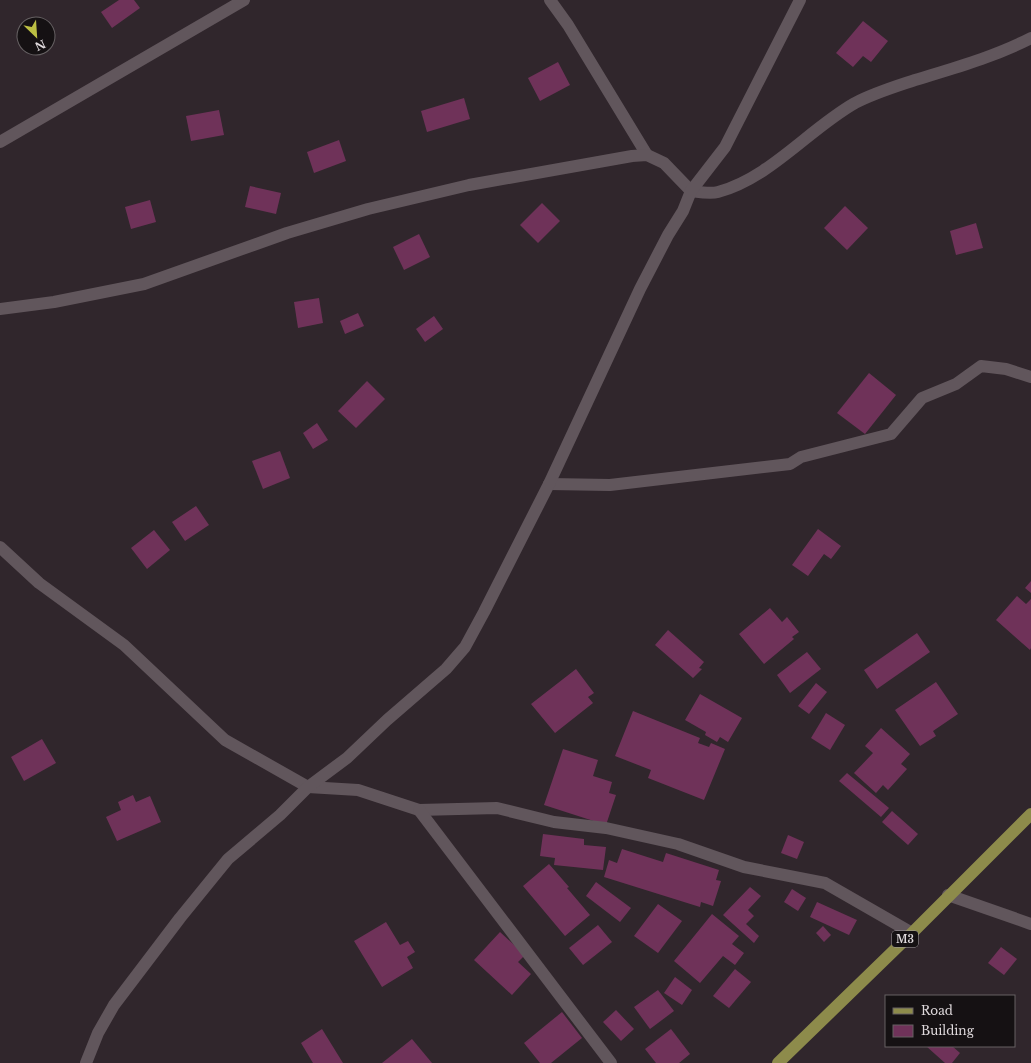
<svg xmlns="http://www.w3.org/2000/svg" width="1031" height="1063" viewBox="0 0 1031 1063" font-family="'Libre Baskerville',serif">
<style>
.building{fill:#6f3259}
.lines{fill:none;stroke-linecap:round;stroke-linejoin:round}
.street{stroke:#61565c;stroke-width:12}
.primary{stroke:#8d8b4b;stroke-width:12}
.labels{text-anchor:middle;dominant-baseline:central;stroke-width:4;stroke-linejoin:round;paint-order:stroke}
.shield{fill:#151113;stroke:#a29da0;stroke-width:1}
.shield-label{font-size:10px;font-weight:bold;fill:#dfd9dc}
</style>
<rect width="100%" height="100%" fill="#30262c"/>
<!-- building -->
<g class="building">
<polygon points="119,0 134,0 140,8 112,28 101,12"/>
<polygon points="863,21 888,41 871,62 863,56 853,67 836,53"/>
<polygon points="558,62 570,85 540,101 528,78"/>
<polygon points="464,98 470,119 427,132 421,111"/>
<polygon points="219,110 224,135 191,141 186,116"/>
<polygon points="339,140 346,161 314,173 307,152"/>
<polygon points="250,186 281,193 276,214 245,207"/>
<polygon points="150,200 156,222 131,229 125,207"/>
<polygon points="542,203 560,221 538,243 520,225"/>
<polygon points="845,206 868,228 847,250 824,228"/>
<polygon points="976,223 983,248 956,255 950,231"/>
<polygon points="419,234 430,257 404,270 393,247"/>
<polygon points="319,298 323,323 298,328 294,302"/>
<polygon points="358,313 364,326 345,334 340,321"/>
<polygon points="434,316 443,329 425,342 416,329"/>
<polygon points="869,373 896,395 865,434 837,413"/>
<polygon points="367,381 385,399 356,428 338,411"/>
<polygon points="317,423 328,440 313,449 303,433"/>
<polygon points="280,451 290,478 263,489 252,461"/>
<polygon points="196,506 209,525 185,541 172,522"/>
<polygon points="818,529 841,546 831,559 824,554 808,576 792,565"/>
<polygon points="154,530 170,550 147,569 131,548"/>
<polygon points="1031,581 1031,593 1025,588"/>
<polygon points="1017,596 1026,604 1031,599 1031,648 1030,650 996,620"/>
<polygon points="770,608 782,622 787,617 799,632 792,637 794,639 764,664 739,634"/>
<polygon points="668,630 704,662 699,668 702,669 693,678 655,645"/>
<polygon points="917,633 930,652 877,689 864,670"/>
<polygon points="807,652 821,669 790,693 777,675"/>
<polygon points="576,669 594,693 588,697 593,703 555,733 531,704"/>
<polygon points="936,682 958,714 933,731 936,736 920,746 895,710"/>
<polygon points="816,683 827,692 809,714 798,706"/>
<polygon points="700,694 742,718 728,742 720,737 717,742 705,735 706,732 685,720"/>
<polygon points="633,711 700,738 698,743 709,747 711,743 725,749 704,800 648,778 651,770 615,756"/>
<polygon points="826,713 845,725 830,750 811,738"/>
<polygon points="881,728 910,754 901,764 907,769 888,790 883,785 876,793 854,773 873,753 865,746"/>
<polygon points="42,739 56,763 24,781 11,757"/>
<polygon points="563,749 598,760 593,776 612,782 609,793 616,795 606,825 544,805"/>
<polygon points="847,773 889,808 881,817 839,781"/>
<polygon points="133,795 136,802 150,796 161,822 117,841 106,817 121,810 118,802"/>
<polygon points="892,811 918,834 908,845 882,822"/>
<polygon points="543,834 584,839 584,845 606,847 603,870 554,865 555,858 540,856"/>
<polygon points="788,835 804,842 797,859 781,853"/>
<polygon points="622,849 663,862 666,853 719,870 716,880 721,881 713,906 701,902 700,907 604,877 609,860 617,863"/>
<polygon points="549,864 569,887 567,888 590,915 565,936 523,886"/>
<polygon points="596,882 631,908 620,922 586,896"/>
<polygon points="750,887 761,896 748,910 754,916 746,924 759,936 754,943 723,915"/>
<polygon points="792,889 806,898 798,911 784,902"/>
<polygon points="817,902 857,920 849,935 810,917"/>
<polygon points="658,904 682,921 658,953 634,936"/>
<polygon points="712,914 739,936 732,944 744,953 735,965 723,956 700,983 674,961"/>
<polygon points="386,922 400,945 408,941 415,952 407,957 413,968 382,987 354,941"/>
<polygon points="598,925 612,942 583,965 569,948"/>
<polygon points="823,926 831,935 824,942 816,933"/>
<polygon points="500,932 525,955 518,962 531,974 512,995 474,960"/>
<polygon points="1001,947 1017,959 1004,975 988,963"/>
<polygon points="735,969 751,982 729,1008 713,996"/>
<polygon points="675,977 692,990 682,1005 664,993"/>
<polygon points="658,990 674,1011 650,1029 634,1007"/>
<polygon points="616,1010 634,1029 621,1041 603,1022"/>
<polygon points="562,1012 582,1038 551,1063 540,1063 524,1043"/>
<polygon points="322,1029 343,1063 313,1063 301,1043"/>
<polygon points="671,1029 690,1054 679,1063 656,1063 645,1049"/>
<polygon points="412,1039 432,1063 382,1063"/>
<polygon points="926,1046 952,1046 960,1053 952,1063 945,1063"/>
</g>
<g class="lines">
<!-- street -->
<g class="street">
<polyline points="550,0 568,25 647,155"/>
<polyline points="0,142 244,0"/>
<path d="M0 309 54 302 144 284 287 233 368 209 469 185 632 156 647 155 664 163 691 191C699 192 710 194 718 192 770 178 809 129 855 103 874 93 894 87 915 80 954 68 994 57 1031 38"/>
<polyline points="549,484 610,485 790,464 801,457 891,434 922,398 956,384 981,366 1006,369 1031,377"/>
<polyline points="0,547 39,583 124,645 225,740 308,787 358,790 419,810 497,808 554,822 606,828 678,844 744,867 825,883 912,933"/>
<polyline points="419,810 611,1063"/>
<polyline points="948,895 1031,924"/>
<polyline points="86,1063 98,1033 114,1005 180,918 228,859 280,815 308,787 347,758 387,720 446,669 465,647 484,612 549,484 640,289 668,235 683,211 691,191 725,147 800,0"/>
</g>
<!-- primary -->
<polyline class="primary" points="778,1063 912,933 1031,814"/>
</g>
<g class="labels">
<!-- shield labels -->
<rect class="shield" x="892" y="931" width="26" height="16" rx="3"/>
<g class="shield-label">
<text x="905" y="939">M3</text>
</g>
</g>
<!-- legend -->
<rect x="885" y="995" width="130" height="52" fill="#151113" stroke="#666163"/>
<rect x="893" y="1008" width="20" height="6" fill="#8d8b4b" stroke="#666163"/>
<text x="921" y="1015" font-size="12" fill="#dfd9dc">Road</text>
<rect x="893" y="1025" width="20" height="12" fill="#6f3259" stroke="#666163"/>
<text x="921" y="1035" font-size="12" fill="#dfd9dc">Building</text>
<!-- north arrow -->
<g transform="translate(36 36) rotate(155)"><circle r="19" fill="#151113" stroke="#666163"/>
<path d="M0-3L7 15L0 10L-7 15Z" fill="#bcbf43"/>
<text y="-6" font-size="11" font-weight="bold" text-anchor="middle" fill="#dfd9dc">N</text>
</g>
</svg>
